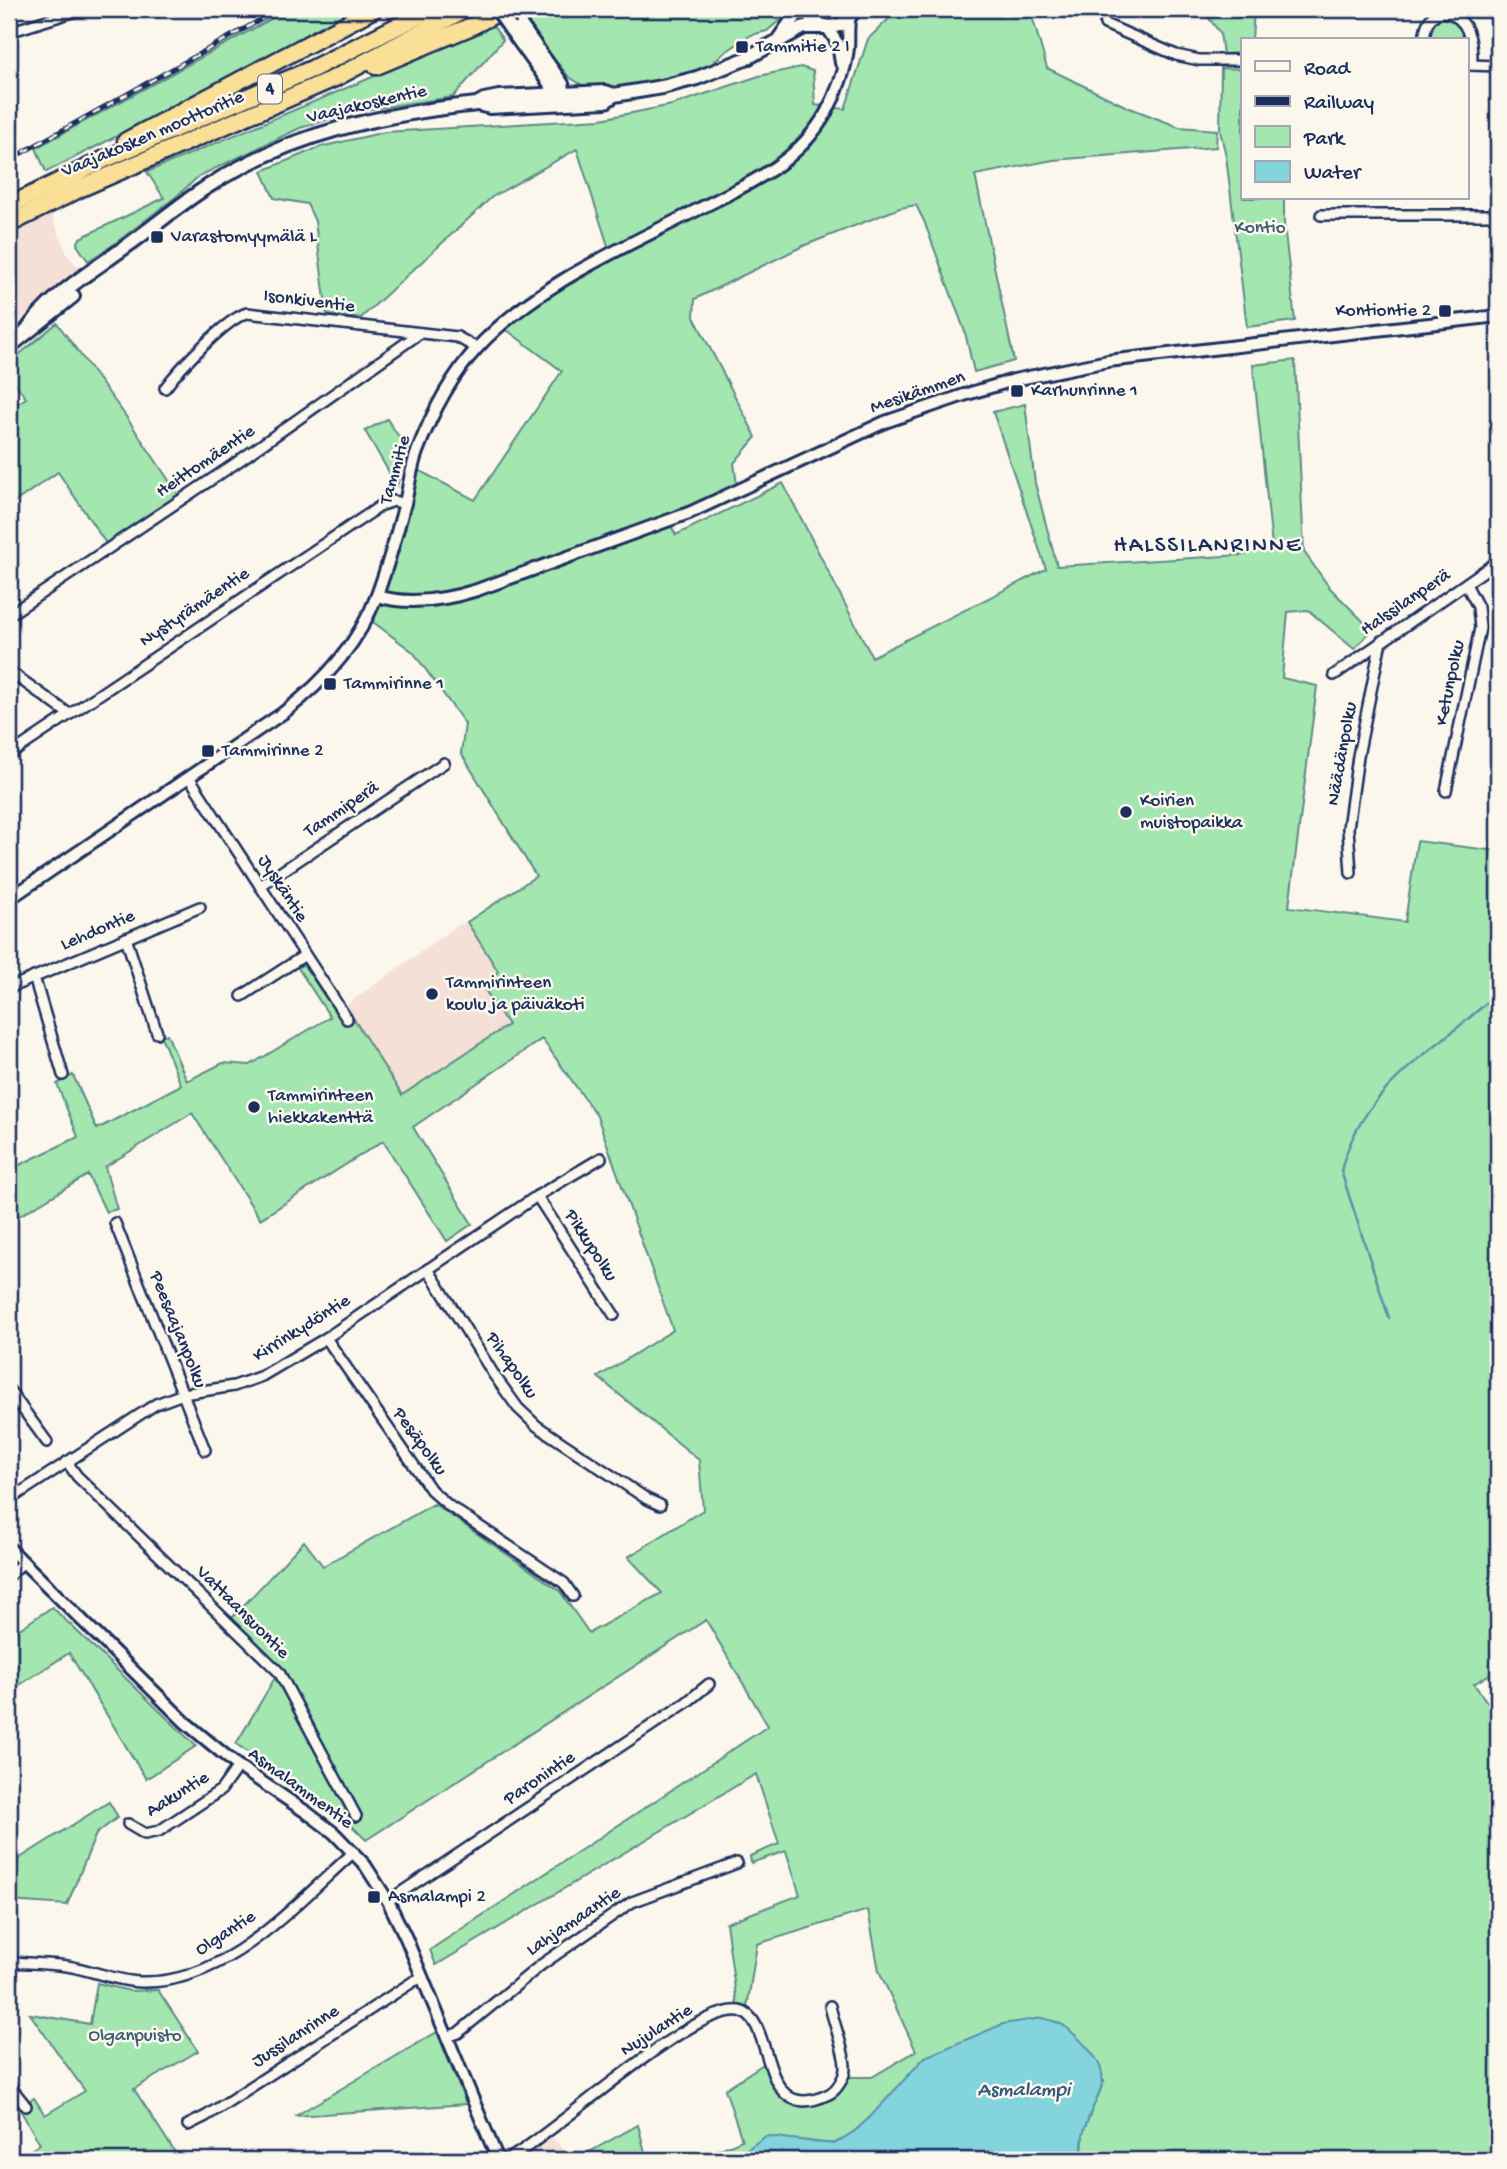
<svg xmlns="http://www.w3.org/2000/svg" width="1507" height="2169" viewBox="0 0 1507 2169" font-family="'Gochi Hand',sans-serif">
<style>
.built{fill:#f5e0d8}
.green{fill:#a3e6b0;stroke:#5f8a87;stroke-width:2}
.water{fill:#83d4dd;stroke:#5992aa;stroke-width:2}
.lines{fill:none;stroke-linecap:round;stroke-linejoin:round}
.stream{stroke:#5992aa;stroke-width:2.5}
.minor-casing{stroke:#1b2f5e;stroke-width:14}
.tertiary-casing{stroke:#1b2f5e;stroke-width:16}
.secondary-casing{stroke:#1b2f5e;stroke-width:18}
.motorway-casing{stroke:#1b2f5e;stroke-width:21}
.minor{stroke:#fbf7ec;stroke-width:9}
.tertiary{stroke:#fbf7ec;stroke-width:10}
.secondary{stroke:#fbf7ec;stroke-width:12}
.motorway{stroke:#fadf96;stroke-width:16}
.rail-casing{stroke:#1b2f5e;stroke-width:5}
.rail{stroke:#fbf7ec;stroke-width:2.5;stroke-dasharray:8;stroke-linecap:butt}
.secondary-bridge-casing{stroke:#1b2f5e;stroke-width:18;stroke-linecap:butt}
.secondary-bridge{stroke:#fbf7ec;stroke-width:12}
.poi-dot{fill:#1b2f5e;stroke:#fbf7ec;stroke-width:2.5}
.labels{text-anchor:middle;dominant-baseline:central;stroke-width:5;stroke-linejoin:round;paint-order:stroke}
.shield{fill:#fbf7ec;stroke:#5e6b89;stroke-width:2}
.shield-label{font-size:18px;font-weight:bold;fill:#1b2f5e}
.poi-label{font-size:19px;fill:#1b2f5e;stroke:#fbf7ec;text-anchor:start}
.street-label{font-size:19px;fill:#1b2f5e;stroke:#fbf7ec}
.park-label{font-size:19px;fill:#3d5d72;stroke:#fbf7ec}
.water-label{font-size:21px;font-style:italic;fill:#35587e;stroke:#fbf7ec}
.quarter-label{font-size:23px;letter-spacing:2px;fill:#1b2f5e;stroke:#fbf7ec}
</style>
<rect width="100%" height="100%" fill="#fbf7ec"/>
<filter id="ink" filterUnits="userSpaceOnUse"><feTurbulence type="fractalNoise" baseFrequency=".0143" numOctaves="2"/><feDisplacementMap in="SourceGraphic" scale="14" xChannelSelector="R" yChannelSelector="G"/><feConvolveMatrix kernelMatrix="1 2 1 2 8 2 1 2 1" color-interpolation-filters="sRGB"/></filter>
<g filter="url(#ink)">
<!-- built -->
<g class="built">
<polygon points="50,211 67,254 80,269 9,330 9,233"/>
<polygon points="467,922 498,971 485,991 508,1025 402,1096 346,1005 458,925"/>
<polygon points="550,2135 573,2160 516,2160 522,2157"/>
</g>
<!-- green -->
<g class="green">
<polygon points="289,9 363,9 298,44 46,172 36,148"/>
<polygon points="520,9 793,9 767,31 751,35 721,55 710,66 671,78 618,87 584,86 569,77 552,57"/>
<path d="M899 9H1030L1047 68 1125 106 1179 127 1217 130 1216 147 1053 160 975 175 1014 361 974 372 965 332 924 221 916 205 900 208 803 246 695 299 694 317 756 437 734 463 737 485 666 517 676 535 783 483 872 657 1046 569 993 412 1025 404 1035 483 1057 566 1243 555 1272 546 1253 365 1295 360 1304 552 1330 588 1372 630 1354 649 1308 610 1288 612 1282 678 1317 686 1289 907 1405 922 1417 841 1497 851 1498 848V1669L1474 1684 1498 1717V2160H1082L1083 2131 1104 2081 925 2057C903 2081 865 2131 835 2143 828 2145 778 2137 766 2136L732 2160H694L742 2140 725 2089 765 2063 776 2088 795 2107 832 2098 847 2077H872L916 2051 879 1971 868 1910 757 1944 747 2008 737 2005 726 1923 800 1895 786 1851 751 1863 750 1856 779 1844 756 1774 436 1965 430 1950 768 1726 706 1620 366 1840 341 1815 236 1744 279 1671 229 1621 304 1541 323 1566 434 1504 559 1590 589 1633 662 1593 628 1557 703 1510 699 1460 598 1377 673 1330 597 1116 542 1039 413 1127 472 1224 447 1241 383 1141 260 1219 192 1113 105 1167 117 1209 106 1212 88 1175 9 1222V1170L78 1137 57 1084 73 1075 97 1129 181 1085 161 1036 167 1034 187 1081 223 1063 250 1065 330 1017 298 968 303 964 344 1025 354 1019 402 1095 508 1025 485 990 498 971 467 922 536 876 461 753 465 724 413 652 369 619 408 507 418 470 475 500 562 371 504 328 534 304 593 272 608 246 577 149 492 197 361 318 327 315 315 221 307 204 274 198 262 171 320 147 385 132 601 119 672 105 759 76 801 67 813 71 815 105 845 109 868 39Z"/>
<polygon points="1202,9 1254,9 1252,40 1243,40 1243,53 1223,54 1220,33"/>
<polygon points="1442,18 1456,21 1466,40 1429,40 1432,24"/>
<polygon points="491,23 503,40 453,97 357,111 300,128 199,176 177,196 113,245 88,261 77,245 80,238 164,198 147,172 401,65"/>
<polygon points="1221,68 1243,69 1243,198 1284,198 1284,224 1295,321 1247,327 1226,156 1220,131"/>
<polygon points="57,323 125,415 182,500 109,548 58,472 9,506 9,409 26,398 9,375 9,363"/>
<polygon points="387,419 407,449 397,486 365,431"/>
<polygon points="52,1607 196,1746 146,1779 69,1653 9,1692 9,1636"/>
<polygon points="109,1802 118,1817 96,1834 67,1905 9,1901 9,1865"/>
<polygon points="97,1983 130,1991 158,1990 198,2051 134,2089 180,2160 16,2160 40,2144 19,2108 34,2098 45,2115 85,2091 30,2014 90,2024"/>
<polygon points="437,2032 466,2104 295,2116"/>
<polygon points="638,2125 647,2160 575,2160"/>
</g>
<!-- water -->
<path class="water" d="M1042 2018C1064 2023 1066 2026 1082 2042 1118 2078 1098 2088 1085 2128 1081 2138 1082 2150 1082 2160H732L766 2136 834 2144 855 2131 871 2116 925 2057 1003 2024Z"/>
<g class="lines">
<!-- stream -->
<path class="stream" d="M1389 1318 1341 1171C1362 1083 1440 1050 1498 992"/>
<!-- minor casing -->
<g class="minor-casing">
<g id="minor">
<polyline points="1105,24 1176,55 1199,60 1243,60"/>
<polyline points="9,32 82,9"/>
<path d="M1424 40C1425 35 1425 28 1428 23 1438 3 1461 15 1467 30 1472 41 1472 54 1472 65"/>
<polyline points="1469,65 1498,66"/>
<polyline points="1321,215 1498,215"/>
<path d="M165 388C179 369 226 319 247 313L457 337 477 348"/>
<polyline points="9,615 233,465 420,333"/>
<polyline points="9,671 69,714"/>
<polyline points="1334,675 1498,561"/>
<polyline points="9,755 382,505 394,501 405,504"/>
<polyline points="189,777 347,1019"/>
<polyline points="1446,791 1480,628 1478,607 1466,584"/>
<polyline points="1351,873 1348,828 1358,756 1381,641"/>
<polyline points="260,886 444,763"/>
<polyline points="126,938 157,1033"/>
<polyline points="34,977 63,1075"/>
<polyline points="9,988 200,907"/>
<polyline points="242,996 305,955"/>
<polyline points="537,1196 614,1315"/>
<polyline points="115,1223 205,1450"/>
<polyline points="428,1269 494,1375 518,1408 537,1426 647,1499 660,1505"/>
<polyline points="326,1338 431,1490 449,1506 564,1583 573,1596"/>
<polyline points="9,1390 47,1442"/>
<polyline points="67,1462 77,1476 279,1672 356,1816"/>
<polyline points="9,1500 156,1404 183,1394 234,1386 262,1376 326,1338 537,1196 601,1158"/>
<polyline points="9,1576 23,1562"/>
<polyline points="128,1824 145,1834 159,1831 221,1790 238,1766"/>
<polyline points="388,1901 687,1702 709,1684"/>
<path d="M9 1962C28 1963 48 1963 67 1966 92 1970 115 1981 140 1982 226 1985 294 1905 354 1852"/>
<polyline points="447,2037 458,2033 541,1965 632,1902 737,1863"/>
<polyline points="9,2085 26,2106"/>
<polyline points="188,2125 206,2116 414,1981 422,1978"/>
<path d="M507 2160C555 2134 691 2005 739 2011 777 2017 756 2130 829 2094 837 2090 845 2077 845 2068 846 2055 833 2021 830 2006"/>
</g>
</g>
<!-- tertiary casing -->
<g class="tertiary-casing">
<g id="tertiary">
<polyline points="827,27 838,44 841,63"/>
<path d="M377 596C410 606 445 600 477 590L689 513 885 422 967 394 1014 380 1108 361 1498 316"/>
<path d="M9 899 283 713C323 683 359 643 377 595 388 565 397 533 405 503 409 486 411 468 417 452 431 415 451 376 478 347 536 285 619 250 693 212 745 185 796 166 826 113 836 95 846 69 848 48 849 37 847 27 850 16"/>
<polyline points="9,1548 186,1723 238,1766 309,1814 334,1833 365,1865 388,1901 406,1938 498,2160"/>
</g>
</g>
<!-- secondary casing -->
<g class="secondary-casing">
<g id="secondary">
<polyline points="509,9 562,84 564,94 562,99"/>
<path d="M806 9C816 32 844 33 854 9"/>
<polyline points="510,28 554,89 554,95 558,100"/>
<polyline points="779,39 800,9"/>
<polyline points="478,104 490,107 606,101 614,95 662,87 697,78 745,59 804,27 824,27"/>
<path d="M24 334C50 295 91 272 128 245 156 225 181 203 210 185 291 133 383 114 477 104L484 100 499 97 605 92 614 95"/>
<polyline points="9,347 73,296"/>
</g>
</g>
<!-- motorway casing -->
<g class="motorway-casing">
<g id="motorway">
<polyline points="376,66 472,26 505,9"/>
<polyline points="126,141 374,9"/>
<polyline points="9,206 103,160 312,69 432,9"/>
<polyline points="9,224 81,188 337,77 465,9"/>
</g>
</g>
<!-- minor -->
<use href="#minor" class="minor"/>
<!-- tertiary -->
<use href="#tertiary" class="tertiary"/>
<!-- secondary -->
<use href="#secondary" class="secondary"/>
<!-- motorway -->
<use href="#motorway" class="motorway"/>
<!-- rail casing -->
<g class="rail-casing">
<polyline id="rail" points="9,160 280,9"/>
</g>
<!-- rail -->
<use href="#rail" class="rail"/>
<!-- secondary-bridge casing -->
<g class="secondary-bridge-casing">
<polyline id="secondary-bridge" points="497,9 510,28"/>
</g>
<!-- secondary-bridge -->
<use href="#secondary-bridge" class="secondary-bridge"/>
</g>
</g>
<!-- markers -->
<g class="poi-dot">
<rect x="735" y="40" width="14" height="14" rx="3.5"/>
<rect x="150" y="230" width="14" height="14" rx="3.5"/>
<rect x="1438" y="304" width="14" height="14" rx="3.5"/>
<rect x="1010" y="384" width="14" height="14" rx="3.5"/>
<rect x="323" y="677" width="14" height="14" rx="3.5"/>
<rect x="201" y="744" width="14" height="14" rx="3.5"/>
<circle cx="1126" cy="812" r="7"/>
<circle cx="432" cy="994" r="7"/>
<circle cx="254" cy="1107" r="7"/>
<rect x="367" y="1890" width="14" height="14" rx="3.5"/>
</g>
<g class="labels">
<!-- shield labels -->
<rect class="shield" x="258" y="74.5" width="24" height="29" rx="5"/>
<g class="shield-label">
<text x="270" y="89">4</text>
</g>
<!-- poi labels -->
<g class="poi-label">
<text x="756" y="47">Tammitie 2 I</text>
<text x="171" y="237">Varastomyymälä L</text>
<text x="1431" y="311" text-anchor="end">Kontiontie 2</text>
<text x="1031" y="391">Karhunrinne 1</text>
<text x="344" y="684">Tammirinne 1</text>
<text x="222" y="751">Tammirinne 2</text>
<text x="1140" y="801">Koirien<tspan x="1140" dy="22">muistopaikka</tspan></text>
<text x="446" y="983">Tammirinteen<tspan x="446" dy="22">koulu ja päiväkoti</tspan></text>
<text x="268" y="1096">Tammirinteen<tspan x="268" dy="22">hiekkakenttä</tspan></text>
<text x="388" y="1897">Asmalampi 2</text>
</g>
<!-- street labels -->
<g class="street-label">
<text transform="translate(367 105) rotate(-13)">Vaajakoskentie</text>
<text transform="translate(153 135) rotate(-23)">Vaajakosken moottoritie</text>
<text transform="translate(309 302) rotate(7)">Isonkiventie</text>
<text transform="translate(918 393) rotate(-19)">Mesikämmen</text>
<text transform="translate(206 462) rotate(-34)">Heittomäentie</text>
<text transform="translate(396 470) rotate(-74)">Tammitie</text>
<text transform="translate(1406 603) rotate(-34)">Halssilanperä</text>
<text transform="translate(195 608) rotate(-34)">Nystyrämäentie</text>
<text transform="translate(1451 683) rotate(-78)">Ketunpolku</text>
<text transform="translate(1343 754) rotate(-80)">Näädänpolku</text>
<text transform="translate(342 810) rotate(-34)">Tammiperä</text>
<text transform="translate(282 889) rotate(57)">Jyskäntie</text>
<text transform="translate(98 931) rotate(-23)">Lehdontie</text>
<text transform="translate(590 1246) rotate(57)">Pikkupolku</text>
<text transform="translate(302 1329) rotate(-32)">Kirrinkydöntie</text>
<text transform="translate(177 1330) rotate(68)">Peesaajanpolku</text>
<text transform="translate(511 1366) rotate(55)">Pihapolku</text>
<text transform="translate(419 1442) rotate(54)">Pesäpolku</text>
<text transform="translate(242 1613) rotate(45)">Vattaansuontie</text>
<text transform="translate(540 1779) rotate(-34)">Paronintie</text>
<text transform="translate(300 1789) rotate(36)">Asmalammentie</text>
<text transform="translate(178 1795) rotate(-32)">Aakuntie</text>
<text transform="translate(574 1922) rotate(-34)">Lahjamaantie</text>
<text transform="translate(226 1934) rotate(-33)">Olgantie</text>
<text transform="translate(657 2031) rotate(-33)">Nujulantie</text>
<text transform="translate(296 2037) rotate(-33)">Jussilanrinne</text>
</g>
<!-- park labels -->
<g class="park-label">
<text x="1260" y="228">Kontio</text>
<text x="135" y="2036">Olganpuisto</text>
</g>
<!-- water labels -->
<g class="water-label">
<text x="1024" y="2091">Asmalampi</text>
</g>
<!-- quarter labels -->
<g class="quarter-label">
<text x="1208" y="546">HALSSILANRINNE</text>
</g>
</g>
<!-- margin -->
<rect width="1507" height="2169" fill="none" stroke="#fbf7ec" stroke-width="35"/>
<rect x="18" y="18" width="1472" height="2134" fill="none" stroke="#1b2f5e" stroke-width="2.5" filter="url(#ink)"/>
<!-- legend -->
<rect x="1241" y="38" width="228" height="161" fill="#fbf7ec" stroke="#a1a7b3" stroke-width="2"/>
<rect x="1255" y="61" width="35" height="10" fill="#fbf7ec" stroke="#a1a7b3" stroke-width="2"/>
<text x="1304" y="74" font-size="21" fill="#1b2f5e">Road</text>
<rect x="1255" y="96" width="35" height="10" fill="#1b2f5e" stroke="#a1a7b3" stroke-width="2"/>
<text x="1304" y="108" font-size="21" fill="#1b2f5e">Railway</text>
<rect x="1255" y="126" width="35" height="21" fill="#a3e6b0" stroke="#a1a7b3" stroke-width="2"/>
<text x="1304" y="144" font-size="21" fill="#1b2f5e">Park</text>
<rect x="1255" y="161" width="35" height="21" fill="#83d4dd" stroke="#a1a7b3" stroke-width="2"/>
<text x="1304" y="178" font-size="21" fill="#1b2f5e">Water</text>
</svg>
